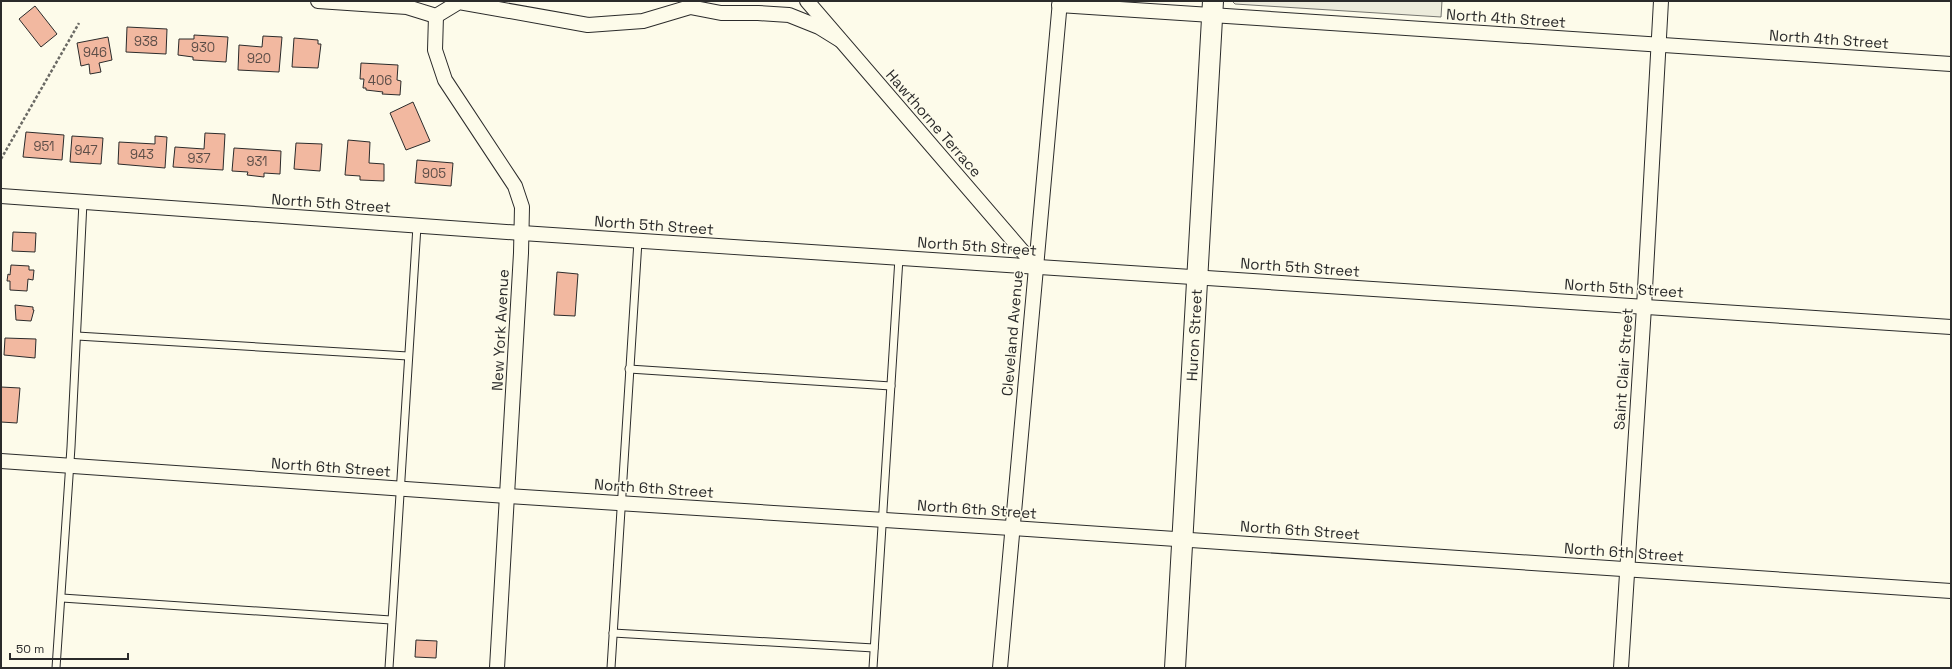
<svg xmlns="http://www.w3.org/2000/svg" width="1952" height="669" viewBox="0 0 1952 669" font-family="'Space Grotesk',sans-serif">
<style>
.green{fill:#ecebdb;stroke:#74746e}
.building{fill:#f2b8a0;stroke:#2b2b2b}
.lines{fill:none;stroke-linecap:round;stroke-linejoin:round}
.lane-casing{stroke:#2b2b2b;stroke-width:9}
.street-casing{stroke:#2b2b2b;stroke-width:16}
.secondary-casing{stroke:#2b2b2b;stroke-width:22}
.path{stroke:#6a6964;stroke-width:2.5;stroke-dasharray:3 2;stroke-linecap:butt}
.lane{stroke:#fdfbea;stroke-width:7}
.street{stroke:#fdfbea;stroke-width:14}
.secondary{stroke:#fdfbea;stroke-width:20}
.labels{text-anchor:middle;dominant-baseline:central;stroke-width:3;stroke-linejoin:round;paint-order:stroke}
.number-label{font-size:13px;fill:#5d4e48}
.street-label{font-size:15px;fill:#2b2b2b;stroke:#fdfbea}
</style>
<rect width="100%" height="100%" fill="#fdfbea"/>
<!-- green -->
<polygon class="green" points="1232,1 1442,1 1441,17 1235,4"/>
<!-- building -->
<g class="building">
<polygon points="35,6 57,34 41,47 19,19"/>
<polygon points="127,27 167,29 166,54 126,52"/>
<polygon points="194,35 228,37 226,62 193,60 193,57 178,55 179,39 194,39"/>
<polygon points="263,36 282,37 279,72 238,70 239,45 262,47"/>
<polygon points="108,37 112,60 99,63 101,72 90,74 89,64 81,66 77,43"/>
<polygon points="294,38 318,40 318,44 321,44 318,68 292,67"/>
<polygon points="361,63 398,65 397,80 401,81 400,95 382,94 383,92 366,90 366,88 363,88 364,79 360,79"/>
<polygon points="413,102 430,141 406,150 390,113"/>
<polygon points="26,132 64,135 62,160 23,157"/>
<polygon points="205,133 225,134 223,170 173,167 175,147 204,149"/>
<polygon points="72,136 103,138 101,164 70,162"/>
<polygon points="155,136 167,137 165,168 118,164 119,142 155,144"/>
<polygon points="348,140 370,142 369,163 384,164 384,181 360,180 360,176 345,175"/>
<polygon points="296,143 322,144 320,171 294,169"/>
<polygon points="234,148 281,151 280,174 264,173 264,177 247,175 248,172 232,171"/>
<polygon points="417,160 453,163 451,186 415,183"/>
<polygon points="13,232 36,233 35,252 12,251"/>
<polygon points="11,265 29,266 29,270 34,270 33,280 28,279 27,291 10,290 10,281 7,281 8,274 10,275"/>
<polygon points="557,272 578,274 575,316 554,315"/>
<polygon points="15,305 33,307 33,310 34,310 31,321 16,320"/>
<polygon points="5,338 36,339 35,358 4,355"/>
<polygon points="1,387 20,388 17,423 1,422"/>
<polygon points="416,640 437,641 436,658 415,657"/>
</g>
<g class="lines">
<!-- lane casing -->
<g class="lane-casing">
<g id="lane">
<polyline points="77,336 408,356"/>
<polyline points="629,369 891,386"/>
<polyline points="62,598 391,620"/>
<polyline points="613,633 874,648"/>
<polyline points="56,668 71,447 83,202"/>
<polyline points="389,668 417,226"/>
<polyline points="611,668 638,241"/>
<polyline points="873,668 899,258"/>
</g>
</g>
<!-- street casing -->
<g class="street-casing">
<g id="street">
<polyline points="318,1 407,7 436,16 459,2 588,25 643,21 690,7 721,13 758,13 789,15 819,27 840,40"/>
<polyline points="807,1 1036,267"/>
<polyline points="1059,5 1951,64"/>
<polyline points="436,16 435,50 445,80 515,186 522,207 521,253 497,668"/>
<polyline points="1,196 522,233 1951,327"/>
<polyline points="1,461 507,496 1011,528 1951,591"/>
<polyline points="1000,668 1060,1"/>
<polyline points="1621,668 1644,307 1661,1"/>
</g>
</g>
<!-- secondary casing -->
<g class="secondary-casing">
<polyline id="secondary" points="1175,668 1213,1"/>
</g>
<!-- path -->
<polyline class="path" points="1,159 79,23"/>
<!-- lane -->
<use href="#lane" class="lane"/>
<!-- street -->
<use href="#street" class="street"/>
<!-- secondary -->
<use href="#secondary" class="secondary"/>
</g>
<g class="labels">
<!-- number labels -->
<g class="number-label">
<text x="146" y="41">938</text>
<text x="203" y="47">930</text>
<text x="95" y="52">946</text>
<text x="259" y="58">920</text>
<text x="380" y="80">406</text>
<text x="44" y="146">951</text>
<text x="86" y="150">947</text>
<text x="142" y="154">943</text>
<text x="199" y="158">937</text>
<text x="257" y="161">931</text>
<text x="434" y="173">905</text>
</g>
<!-- street labels -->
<g class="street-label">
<text transform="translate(1506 18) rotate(4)">North 4th Street</text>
<text transform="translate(1829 39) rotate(4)">North 4th Street</text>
<text transform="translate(934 123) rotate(49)">Hawthorne Terrace</text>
<text transform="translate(331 203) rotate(4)">North 5th Street</text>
<text transform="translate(654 225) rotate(4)">North 5th Street</text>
<text transform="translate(977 246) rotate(4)">North 5th Street</text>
<text transform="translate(1300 267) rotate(4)">North 5th Street</text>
<text transform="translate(1624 288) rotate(4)">North 5th Street</text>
<text transform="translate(500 330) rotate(-87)">New York Avenue</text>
<text transform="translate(1012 333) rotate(-85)">Cleveland Avenue</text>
<text transform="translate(1194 335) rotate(-87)">Huron Street</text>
<text transform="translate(1623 369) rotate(-86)">Saint Clair Street</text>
<text transform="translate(331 467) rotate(4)">North 6th Street</text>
<text transform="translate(654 488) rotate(4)">North 6th Street</text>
<text transform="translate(977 509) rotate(4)">North 6th Street</text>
<text transform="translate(1300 530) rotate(4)">North 6th Street</text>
<text transform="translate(1624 552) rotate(4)">North 6th Street</text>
</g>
</g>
<!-- border -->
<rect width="1952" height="669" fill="none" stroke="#2b2b2b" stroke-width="4"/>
<!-- scale -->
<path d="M10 653v6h118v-6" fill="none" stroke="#2b2b2b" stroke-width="2"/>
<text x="16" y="653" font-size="12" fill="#2b2b2b" stroke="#fdfbea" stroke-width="3" paint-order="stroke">50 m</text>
</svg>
